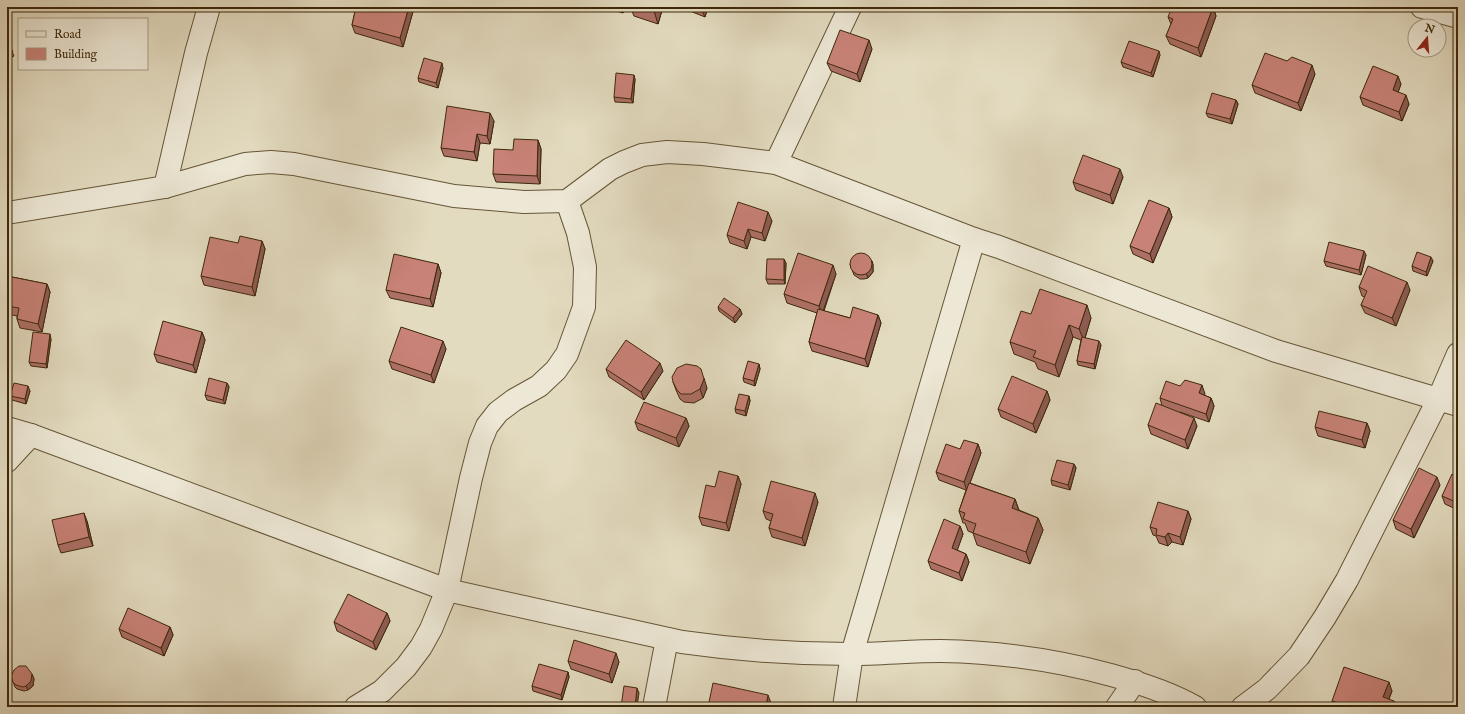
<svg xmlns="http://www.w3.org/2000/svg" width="1465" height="714" viewBox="0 0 1465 714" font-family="'IM FELL English',serif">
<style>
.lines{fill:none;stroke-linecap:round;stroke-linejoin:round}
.minor-casing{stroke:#665537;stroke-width:24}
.minor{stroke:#ede8d6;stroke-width:22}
.wall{fill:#ad7067;stroke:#3d2809}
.shaded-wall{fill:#8d5b54;stroke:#3d2809}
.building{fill:#c98278;stroke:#3d2809}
</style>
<rect width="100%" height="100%" fill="#e3dbc0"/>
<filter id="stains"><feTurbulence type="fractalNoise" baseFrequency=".005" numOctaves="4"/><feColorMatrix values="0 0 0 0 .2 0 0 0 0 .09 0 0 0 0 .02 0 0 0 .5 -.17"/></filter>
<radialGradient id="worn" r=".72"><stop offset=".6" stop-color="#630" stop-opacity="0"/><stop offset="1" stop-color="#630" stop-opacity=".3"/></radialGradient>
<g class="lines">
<!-- minor casing -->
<g class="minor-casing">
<g id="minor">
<polyline points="1422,7 1458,17"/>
<polyline points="776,163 850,7"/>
<polyline points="165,187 196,53 209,7"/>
<polyline points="7,213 165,187 245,164 271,162 294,164 454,196 524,202 567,201 610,169 624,162 642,155 667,152 703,154 776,163 974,239 999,247 1276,351 1458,405"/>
<path d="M7 428 31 435 447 590 682 642C738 650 794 654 850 654 881 654 911 651 941 651 998 652 1056 660 1111 675 1140 683 1169 692 1195 707"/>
<polyline points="7,461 31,435"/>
<polyline points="356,707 382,691 406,667 421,647 431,629 447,590 471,478 480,443 487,426 498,412 514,400 539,386 556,370 567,354 584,307 585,267 578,233 567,201"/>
<polyline points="654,707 667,639"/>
<polyline points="844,707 852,654 974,239"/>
<polyline points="1117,707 1135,681"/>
<polyline points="1243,707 1267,689 1299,656 1325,617 1347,580 1438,400 1458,354"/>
</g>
</g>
<!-- minor -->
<use href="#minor" class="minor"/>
</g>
<!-- wall -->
<g class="wall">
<polygon points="356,7 413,7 414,8 403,47 355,33 352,25"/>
<polygon points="606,7 663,7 658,24 634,16 631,9 624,7 623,13 607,8"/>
<polygon points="680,7 708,7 705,17"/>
<polygon points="1213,7 1216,16 1201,57 1170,44 1166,36 1171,24 1168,17"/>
<polygon points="7,41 14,56 7,60"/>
<polygon points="872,49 860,82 831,71 827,63"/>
<polygon points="1160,55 1153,77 1123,67 1121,62"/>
<polygon points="443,68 438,88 419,82 418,78"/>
<polygon points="1315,74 1301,111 1255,93 1252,85"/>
<polygon points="635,79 633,103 615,102 614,97"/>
<polygon points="1401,84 1398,92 1409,104 1402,121 1363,105 1360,97"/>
<polygon points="1236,100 1238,104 1232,124 1208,117 1206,113"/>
<polygon points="494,121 490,144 480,143 477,161 444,156 441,148"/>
<polygon points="538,140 541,149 540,184 496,182 493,174 513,150"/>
<polygon points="1123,177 1113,204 1076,190 1073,182"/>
<polygon points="1169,208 1172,217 1153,263 1133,254 1130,246"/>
<polygon points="772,221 765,241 751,237 747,249 730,243 727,235"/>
<polygon points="262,241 265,249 255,296 204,285 201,276 238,243"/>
<polygon points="1366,255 1361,275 1326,266 1324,261"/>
<polygon points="872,261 873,265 873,272 868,278 864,279 860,279 854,275 850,264"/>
<polygon points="1433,261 1427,276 1413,271 1412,266"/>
<polygon points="786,263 785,284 768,284 766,279"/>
<polygon points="438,264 441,273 433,307 390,298 386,290"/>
<polygon points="836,274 824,311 850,318 878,315 881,323 868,367 812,351 809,342 817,313 787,303 784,294"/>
<polygon points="7,276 47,284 50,292 42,332 20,328 17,319 17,316 7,314"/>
<polygon points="1359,287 1410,290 1396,326 1365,313 1361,305 1365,297 1362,296"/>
<polygon points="718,307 740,309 742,314 735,323 719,311"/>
<polygon points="1091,318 1085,338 1101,345 1095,369 1078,365 1077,361 1081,340 1073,337 1059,377 1038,369 1035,362 1014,354 1010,342"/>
<polygon points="202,332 205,340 196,373 157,362 154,354"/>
<polygon points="51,339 47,368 31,366 29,362"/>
<polygon points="446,349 434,383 392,369 389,361"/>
<polygon points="759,364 760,369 755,386 744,382 743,378"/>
<polygon points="606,369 663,371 644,400 609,377"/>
<polygon points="673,382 707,388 703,398 694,403 684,402 680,399 676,390"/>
<polygon points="227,383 229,387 225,404 207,400 205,395"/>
<polygon points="30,391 26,404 12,400 10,396"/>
<polygon points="1047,391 1050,400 1036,433 1001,417 998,409"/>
<polygon points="1205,394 1204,395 1211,398 1214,406 1209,422 1180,412 1197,426 1188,449 1151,434 1148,425 1162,406 1160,398"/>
<polygon points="749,396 750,401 746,416 736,413 735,409"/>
<polygon points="686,418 689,426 679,447 638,430 635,422"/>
<polygon points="1367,423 1370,431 1365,448 1318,436 1315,427"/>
<polygon points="978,444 981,453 970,483 1015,499 1019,510 1038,518 1043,530 1030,564 977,545 973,533 968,531 965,523 963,523 959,511 966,490 939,480 936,472 960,449"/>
<polygon points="1074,464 1076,468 1070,490 1052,485 1051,480"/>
<polygon points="738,476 741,484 729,531 702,525 699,517 715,487"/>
<polygon points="1458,477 1458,510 1445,504 1442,496"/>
<polygon points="1440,485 1414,538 1396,529 1393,520"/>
<polygon points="818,502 805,546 772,537 769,528 771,521 766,519 763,511"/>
<polygon points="1188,511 1191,519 1183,545 1172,542 1168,546 1159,543 1156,536 1153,535 1150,527"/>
<polygon points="87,521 93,546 61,553 58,545"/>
<polygon points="960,526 963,534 957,550 966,554 969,562 962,581 931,569 928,561"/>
<polygon points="387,613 390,621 376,650 337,631 334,622"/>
<polygon points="170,627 173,635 164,656 122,637 119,629"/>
<polygon points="568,661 619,662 612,683 571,669"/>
<polygon points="568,672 569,677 562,700 533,691 532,686"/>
<polygon points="32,674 34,679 33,686 28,690 24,691 17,689 15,687 11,676"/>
<polygon points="1392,691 1389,699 1396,707 1334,707 1332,701"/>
</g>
<!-- shaded-wall -->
<g class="shaded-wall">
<polygon points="409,7 413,7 414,8 403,47 400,38"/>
<polygon points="621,7 624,7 623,13"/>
<polygon points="655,7 663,7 658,24 654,11"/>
<polygon points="702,7 708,7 705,17 701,9"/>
<polygon points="1213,7 1216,16 1201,57 1198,48"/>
<polygon points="869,40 872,49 860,82 857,74"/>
<polygon points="1159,51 1160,55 1153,77 1151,73"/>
<polygon points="442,63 443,68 438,88 436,83"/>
<polygon points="1312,65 1315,74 1301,111 1298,103"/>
<polygon points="634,75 635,79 633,103 631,99"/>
<polygon points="1398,76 1401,84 1396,98 1393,90"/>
<polygon points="1406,95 1409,104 1402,121 1399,112"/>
<polygon points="1236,100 1238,104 1232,124 1230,119"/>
<polygon points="490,113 494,121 490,144 487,136"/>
<polygon points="477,134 480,143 477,161 474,152"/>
<polygon points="538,140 541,149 540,184 537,176"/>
<polygon points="1120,169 1123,177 1113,204 1110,195"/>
<polygon points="1169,208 1172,217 1153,263 1150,254"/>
<polygon points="768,212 772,221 765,241 762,233"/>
<polygon points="748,229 751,237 747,249 744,241"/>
<polygon points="262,241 265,249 255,296 252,287"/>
<polygon points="1364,251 1366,255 1361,275 1359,270"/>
<polygon points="1431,257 1433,261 1427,276 1426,272"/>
<polygon points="784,259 786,263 785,284 784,280"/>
<polygon points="872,261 873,265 873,272 868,278 866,273"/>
<polygon points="438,264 441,273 433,307 430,299"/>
<polygon points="833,265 836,274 822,314 819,306"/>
<polygon points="1407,282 1410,290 1396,326 1392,318"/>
<polygon points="47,284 50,292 42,332 38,324"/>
<polygon points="1087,305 1091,318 1084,341 1079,329"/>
<polygon points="740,309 742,314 735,323 733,318"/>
<polygon points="878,315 881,323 868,367 865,359"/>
<polygon points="1069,325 1073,337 1059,377 1055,365"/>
<polygon points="202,332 205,340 196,373 193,365"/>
<polygon points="50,334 51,339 47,368 46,364"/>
<polygon points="443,341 446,349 434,383 431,375"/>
<polygon points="1099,341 1101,345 1095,369 1094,364"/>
<polygon points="660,363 663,371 644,400 641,392"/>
<polygon points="759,364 760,369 755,386 754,381"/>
<polygon points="704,378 707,388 703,398 700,389"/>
<polygon points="227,383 229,387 225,404 223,400"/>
<polygon points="1202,385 1205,394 1202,402 1199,393"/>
<polygon points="28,386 30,391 26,404 25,399"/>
<polygon points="1047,391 1050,400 1036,433 1033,424"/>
<polygon points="749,396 750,401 746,416 745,411"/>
<polygon points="1211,398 1214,406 1209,422 1206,414"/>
<polygon points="686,418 689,426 679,447 676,438"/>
<polygon points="1194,418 1197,426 1188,449 1185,440"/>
<polygon points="1367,423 1370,431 1365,448 1362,440"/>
<polygon points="978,444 981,453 967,491 964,482"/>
<polygon points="1074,464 1076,468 1070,490 1068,485"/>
<polygon points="738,476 741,484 729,531 726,523"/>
<polygon points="1437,477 1440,485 1414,538 1411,529"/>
<polygon points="815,493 818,502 805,546 802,538"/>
<polygon points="1015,499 1019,511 1012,508"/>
<polygon points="1188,511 1191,519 1183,545 1180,537"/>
<polygon points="84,513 87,521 93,546 89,537"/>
<polygon points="1038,518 1043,530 1030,564 1026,552"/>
<polygon points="960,526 963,534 955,557 952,548"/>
<polygon points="1168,533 1172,542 1168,546 1165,537"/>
<polygon points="966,554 969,562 962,581 959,573"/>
<polygon points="387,613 390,621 376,650 373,642"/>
<polygon points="170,627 173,635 164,656 161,648"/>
<polygon points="616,653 619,662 612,683 609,674"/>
<polygon points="568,672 569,677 562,700 561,695"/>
<polygon points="32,674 34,679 33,686 28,690 26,686"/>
<polygon points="1389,682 1392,691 1386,706 1383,697"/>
<polygon points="637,688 639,693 637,707 635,707"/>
<polygon points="768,695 771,703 770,707 766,707"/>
<polygon points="1394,701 1396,707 1392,707"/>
</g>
<!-- building -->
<g class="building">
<polygon points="356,7 409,7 400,38 352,25"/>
<polygon points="639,7 655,7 654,11"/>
<polygon points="1172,7 1213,7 1198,48 1166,36 1173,19 1168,17"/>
<polygon points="840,30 869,40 857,74 827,63"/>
<polygon points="7,41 13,52 7,55"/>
<polygon points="1129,41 1159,51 1151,73 1121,62"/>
<polygon points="1265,53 1287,61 1292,57 1312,65 1298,103 1252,85"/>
<polygon points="424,58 442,63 436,83 418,78"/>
<polygon points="1373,66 1398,76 1393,90 1406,95 1399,112 1360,97"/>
<polygon points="616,73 634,75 631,99 614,97"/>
<polygon points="1212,93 1236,100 1230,119 1206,113"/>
<polygon points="447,106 490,113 487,136 477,134 474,152 441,148"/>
<polygon points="514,139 538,140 537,176 493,174 494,149 513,150"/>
<polygon points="1083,155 1120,169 1110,195 1073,182"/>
<polygon points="1149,200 1169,208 1150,254 1130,246"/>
<polygon points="738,202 768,212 762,233 748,229 744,241 727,235"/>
<polygon points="240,236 262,241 252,287 201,276 210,237 238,243"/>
<polygon points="1329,242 1364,251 1359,270 1324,261"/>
<polygon points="1417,252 1431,257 1426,272 1412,266"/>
<polygon points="798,253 833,265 819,306 784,294"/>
<circle cx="861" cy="264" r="11"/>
<polygon points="394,254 438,264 430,299 386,290"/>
<polygon points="767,259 784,259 784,280 766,279"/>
<polygon points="1368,266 1407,282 1392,318 1361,305 1367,291 1359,287"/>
<polygon points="7,276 47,284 38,324 17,319 19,308 7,306"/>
<polygon points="1040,289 1087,305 1079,329 1069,325 1055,365 1033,357 1036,351 1010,342 1021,311 1031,314"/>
<polygon points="724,298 740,309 733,318 718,307"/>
<polygon points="853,307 878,315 865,359 809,342 818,309 850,318"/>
<polygon points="163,321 202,332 193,365 154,354"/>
<polygon points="401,327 443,341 431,375 389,361"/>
<polygon points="33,332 50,334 46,364 29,362"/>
<polygon points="1082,337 1099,341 1094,364 1077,361"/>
<polygon points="626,340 660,363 641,392 606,369"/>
<polygon points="748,361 759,364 754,381 743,378"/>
<polygon points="686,364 697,366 701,369 704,379 700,389 691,394 681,394 677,390 673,382 672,377 677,368"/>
<polygon points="1012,376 1047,391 1033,424 998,409"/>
<polygon points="209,378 227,383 223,400 205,395"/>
<polygon points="1185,380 1202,385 1199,393 1211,398 1206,414 1160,398 1166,381 1180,386"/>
<polygon points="14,383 28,386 25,399 10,396"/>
<polygon points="739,394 749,396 745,411 735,409"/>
<polygon points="644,402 686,418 676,438 635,422"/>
<polygon points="1156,403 1194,418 1185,440 1148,425"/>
<polygon points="1319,411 1367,423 1362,440 1315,427"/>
<polygon points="964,440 978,444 964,482 936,472 946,444 960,449"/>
<polygon points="1057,460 1074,464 1068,485 1051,480"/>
<polygon points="1419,468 1437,477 1411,529 1393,520"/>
<polygon points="719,471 738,476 726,523 699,517 706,485 715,487"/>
<polygon points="1452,474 1458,477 1458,503 1442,496"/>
<polygon points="771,481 815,493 802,538 769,528 773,514 763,511"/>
<polygon points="969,483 1015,499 1012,508 1038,518 1026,552 973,533 976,524 963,519 965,513 959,511"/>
<polygon points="1158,502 1188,511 1180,537 1168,533 1165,537 1156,535 1157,529 1150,527"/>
<polygon points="84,513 89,537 58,545 52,520"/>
<polygon points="944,519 960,526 952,548 966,554 959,573 928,561"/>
<polygon points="348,594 387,613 373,642 334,622"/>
<polygon points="128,608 170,627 161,648 119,629"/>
<polygon points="574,640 616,653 609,674 568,661"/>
<polygon points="539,664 568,672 561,695 532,686"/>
<polygon points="19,666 26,666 32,674 31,681 26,686 23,687 16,685 13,682 11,676 14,670"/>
<polygon points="1344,667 1389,682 1383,697 1394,701 1392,707 1350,707 1332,701"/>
<polygon points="713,683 768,695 766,707 708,707"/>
<polygon points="624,686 637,688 635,707 621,707"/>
</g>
<!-- margin -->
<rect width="1465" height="714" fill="none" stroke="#e3dbc0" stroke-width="24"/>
<rect x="8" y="8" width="1449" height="698" fill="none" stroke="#3d2809" stroke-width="2"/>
<rect x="12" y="12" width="1441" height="690" fill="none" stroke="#3d2809"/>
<!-- legend -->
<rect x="18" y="18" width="130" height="52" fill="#ede8d6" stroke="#a79b84"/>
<rect x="26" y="31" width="20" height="6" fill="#ede8d6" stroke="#a79b84"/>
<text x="54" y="38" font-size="12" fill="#3d2809">Road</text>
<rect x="26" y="48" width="20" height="12" fill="#c98278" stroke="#a79b84"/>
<text x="54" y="58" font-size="12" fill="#3d2809">Building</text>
<!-- north arrow -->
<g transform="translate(1427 38) rotate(17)"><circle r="19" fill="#ede8d6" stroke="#a79b84"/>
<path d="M0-3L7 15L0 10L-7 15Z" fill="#8f2418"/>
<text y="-6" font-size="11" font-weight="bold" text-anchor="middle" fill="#3d2809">N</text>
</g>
<rect width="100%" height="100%" filter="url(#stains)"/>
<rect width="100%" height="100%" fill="url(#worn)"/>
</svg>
